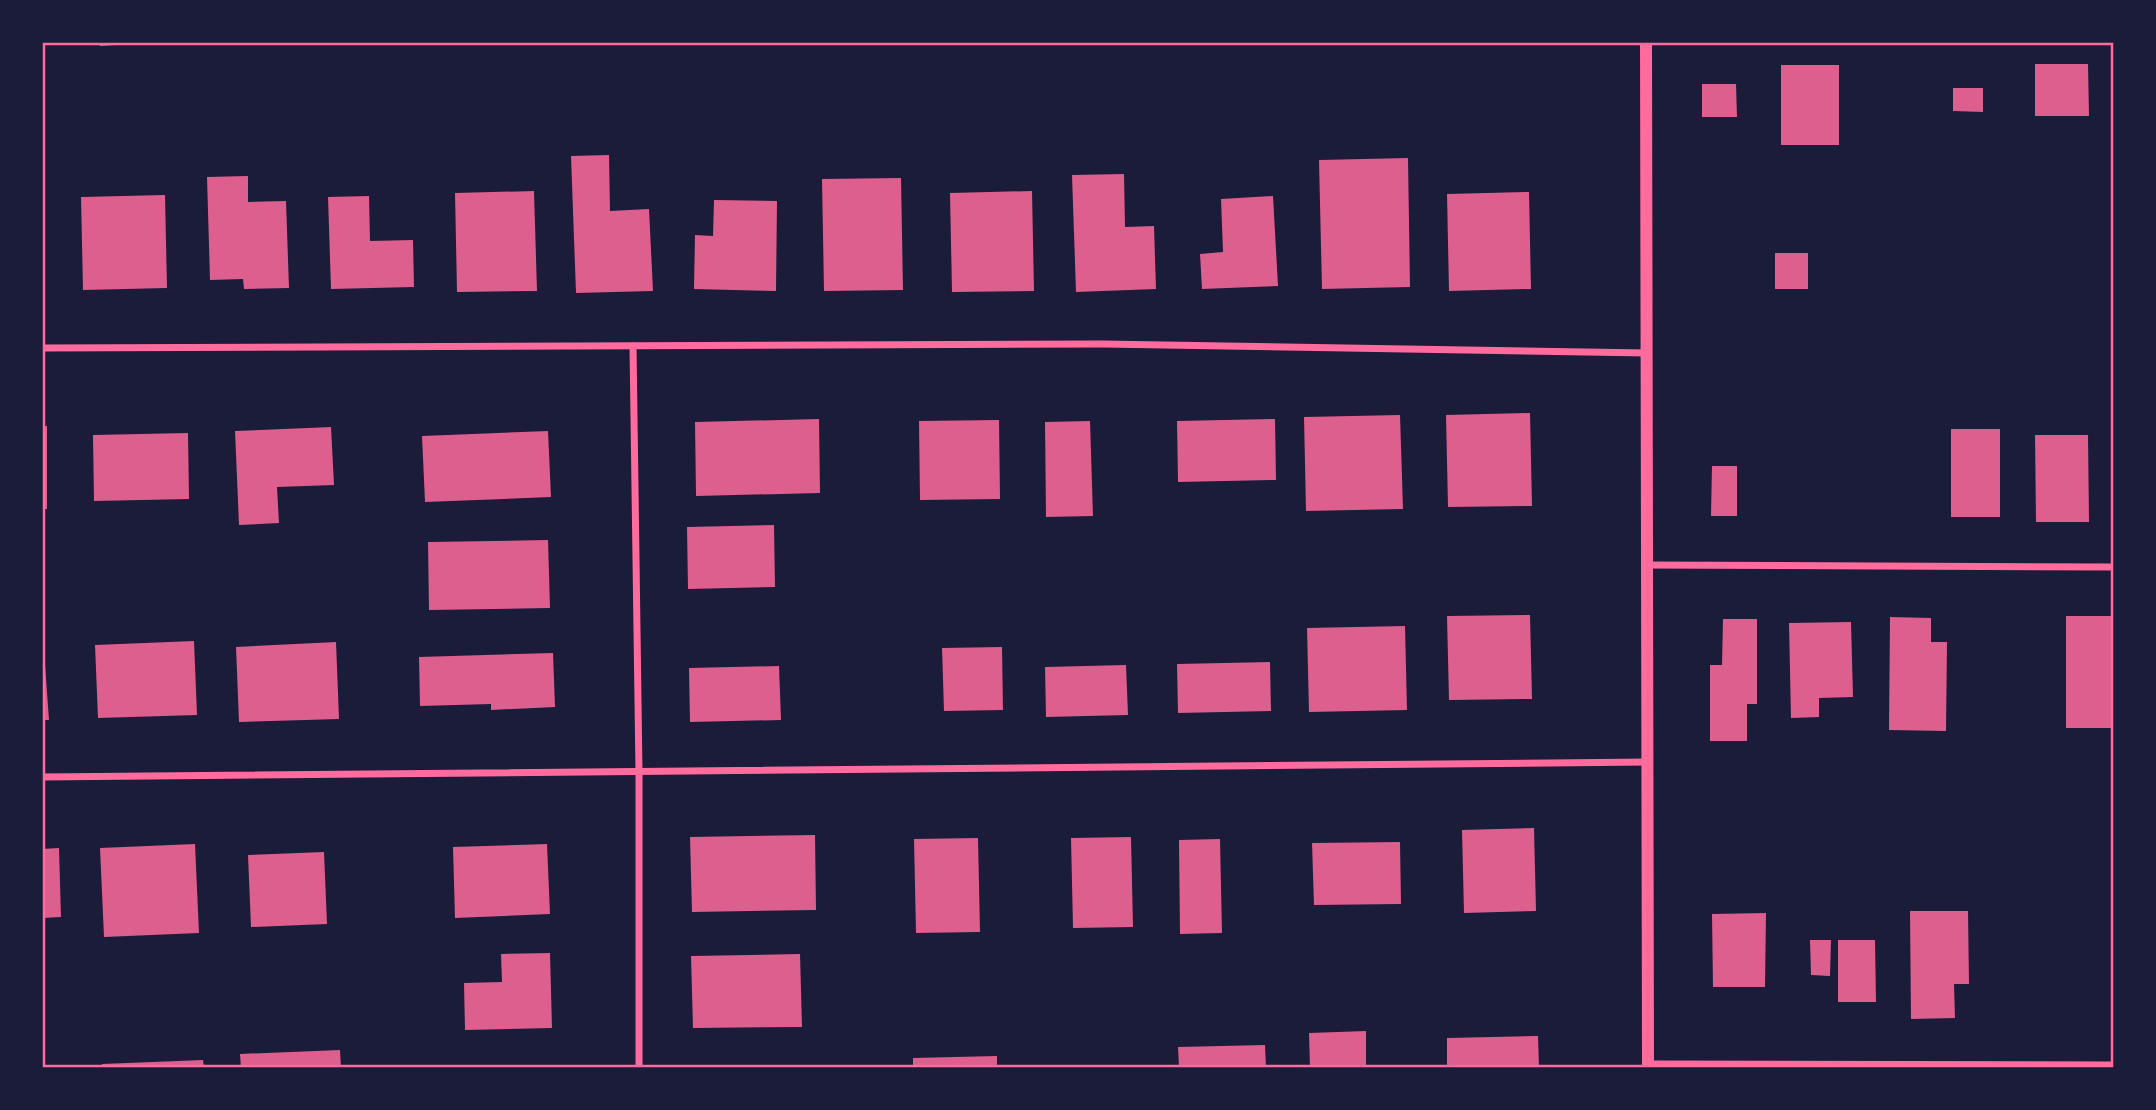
<svg xmlns="http://www.w3.org/2000/svg" width="2156" height="1110" viewBox="0 0 2156 1110" font-family="'Exo 2',sans-serif">
<style>
.building{fill:#dd5f8e}
.lines{fill:none;stroke-linecap:round;stroke-linejoin:round}
.minor{stroke:#ff6b9d;stroke-width:7}
.tertiary{stroke:#ff6b9d;stroke-width:12}
.neatline{fill:none;stroke:#ff6b9d;stroke-width:2.5}
</style>
<rect width="100%" height="100%" fill="#1b1b3a"/>
<!-- building -->
<g class="building">
<polygon points="99,42 130,42 130,44 100,46"/>
<polygon points="2035,64 2088,64 2089,116 2035,116"/>
<rect x="1781" y="65" width="58" height="80"/>
<polygon points="1702,84 1736,84 1737,117 1702,117"/>
<polygon points="1953,88 1983,88 1983,112 1953,111"/>
<polygon points="609,155 610,211 649,209 653,291 576,293 571,156"/>
<polygon points="1408,158 1410,287 1322,289 1319,160"/>
<polygon points="1124,174 1125,227 1154,226 1156,289 1076,292 1072,175"/>
<polygon points="248,176 248,202 286,201 289,288 244,289 243,279 210,280 207,177"/>
<polygon points="901,178 903,290 824,291 822,179"/>
<polygon points="534,191 537,291 457,292 455,193"/>
<polygon points="1032,191 1034,291 952,292 950,193"/>
<polygon points="1529,192 1531,289 1449,291 1447,194"/>
<polygon points="165,195 167,288 83,290 81,197"/>
<polygon points="369,196 370,241 413,240 414,287 331,289 328,197"/>
<polygon points="1273,196 1278,286 1202,289 1200,254 1223,252 1221,199"/>
<polygon points="714,200 777,201 776,291 694,289 695,235 713,236"/>
<rect x="1775" y="253" width="33" height="36"/>
<polygon points="1530,413 1532,506 1448,507 1446,415"/>
<polygon points="1400,415 1403,509 1306,511 1304,417"/>
<polygon points="819,419 820,493 696,496 695,422"/>
<polygon points="1275,419 1276,480 1178,482 1177,421"/>
<polygon points="999,420 1000,499 920,500 919,421"/>
<polygon points="1090,421 1093,516 1046,517 1045,422"/>
<rect x="42" y="426" width="5" height="83"/>
<polygon points="331,427 334,485 277,487 279,523 239,525 235,431"/>
<rect x="1951" y="429" width="49" height="88"/>
<polygon points="548,431 551,497 425,502 422,436"/>
<polygon points="188,433 189,499 94,501 93,435"/>
<polygon points="2035,435 2088,435 2089,522 2036,522"/>
<polygon points="1712,466 1737,466 1737,516 1711,516"/>
<polygon points="774,525 775,587 688,589 687,527"/>
<polygon points="548,540 550,608 429,610 428,542"/>
<polygon points="1530,615 1532,699 1449,700 1447,616"/>
<rect x="2066" y="616" width="48" height="112"/>
<polygon points="1890,617 1931,618 1931,642 1947,642 1946,731 1889,730"/>
<polygon points="1723,619 1757,619 1757,704 1747,704 1747,741 1710,741 1710,665 1722,665"/>
<polygon points="1851,622 1853,697 1819,698 1819,717 1791,718 1789,623"/>
<polygon points="1405,626 1407,710 1309,712 1307,628"/>
<polygon points="194,641 197,715 98,718 95,645"/>
<polygon points="336,642 339,719 239,722 236,647"/>
<polygon points="1002,647 1003,710 944,711 942,648"/>
<polygon points="44,651 49,720 42,720 42,652"/>
<polygon points="553,653 555,707 491,710 491,704 420,706 419,657"/>
<polygon points="1270,662 1271,711 1178,713 1177,664"/>
<polygon points="1126,665 1128,715 1046,717 1045,667"/>
<polygon points="779,666 781,720 690,722 689,668"/>
<polygon points="1534,828 1536,911 1464,913 1462,830"/>
<polygon points="815,835 816,910 692,912 690,837"/>
<polygon points="1131,837 1133,927 1073,928 1071,838"/>
<polygon points="978,838 980,932 916,933 914,839"/>
<polygon points="1220,839 1222,933 1180,934 1179,840"/>
<polygon points="1400,842 1401,904 1314,905 1312,843"/>
<polygon points="195,844 199,933 104,937 100,848"/>
<polygon points="547,844 550,914 455,918 453,847"/>
<polygon points="59,848 61,917 42,918 42,849"/>
<polygon points="324,852 327,924 251,927 248,855"/>
<polygon points="1910,911 1968,911 1969,984 1954,984 1955,1018 1911,1019"/>
<polygon points="1766,913 1765,987 1713,987 1712,914"/>
<polygon points="1810,940 1831,940 1830,976 1811,975"/>
<polygon points="1838,940 1875,940 1876,1002 1838,1002"/>
<polygon points="550,953 552,1028 465,1030 464,983 502,982 501,954"/>
<polygon points="800,954 802,1027 693,1028 691,956"/>
<polygon points="1366,1031 1366,1068 1310,1068 1309,1033"/>
<polygon points="1538,1036 1539,1068 1447,1068 1447,1038"/>
<polygon points="1265,1045 1266,1068 1179,1068 1178,1047"/>
<polygon points="340,1050 341,1068 241,1068 240,1054"/>
<polygon points="997,1056 997,1068 913,1068 913,1058"/>
<polygon points="203,1060 204,1068 103,1068 102,1064"/>
</g>
<g class="lines">
<!-- minor -->
<g class="minor">
<polyline points="633,346 639,772 639,1068"/>
<polyline points="42,348 1103,344 1647,353"/>
<polyline points="1647,565 2114,567"/>
<polyline points="42,777 1648,762"/>
<polyline points="1648,1064 2114,1065"/>
</g>
<!-- tertiary -->
<polyline class="tertiary" points="1646,42 1648,1068"/>
</g>
<!-- border -->
<rect width="2156" height="1110" fill="none" stroke="#1b1b3a" stroke-width="88"/>
<rect x="44" y="44" width="2068" height="1022" class="neatline"/>
</svg>
